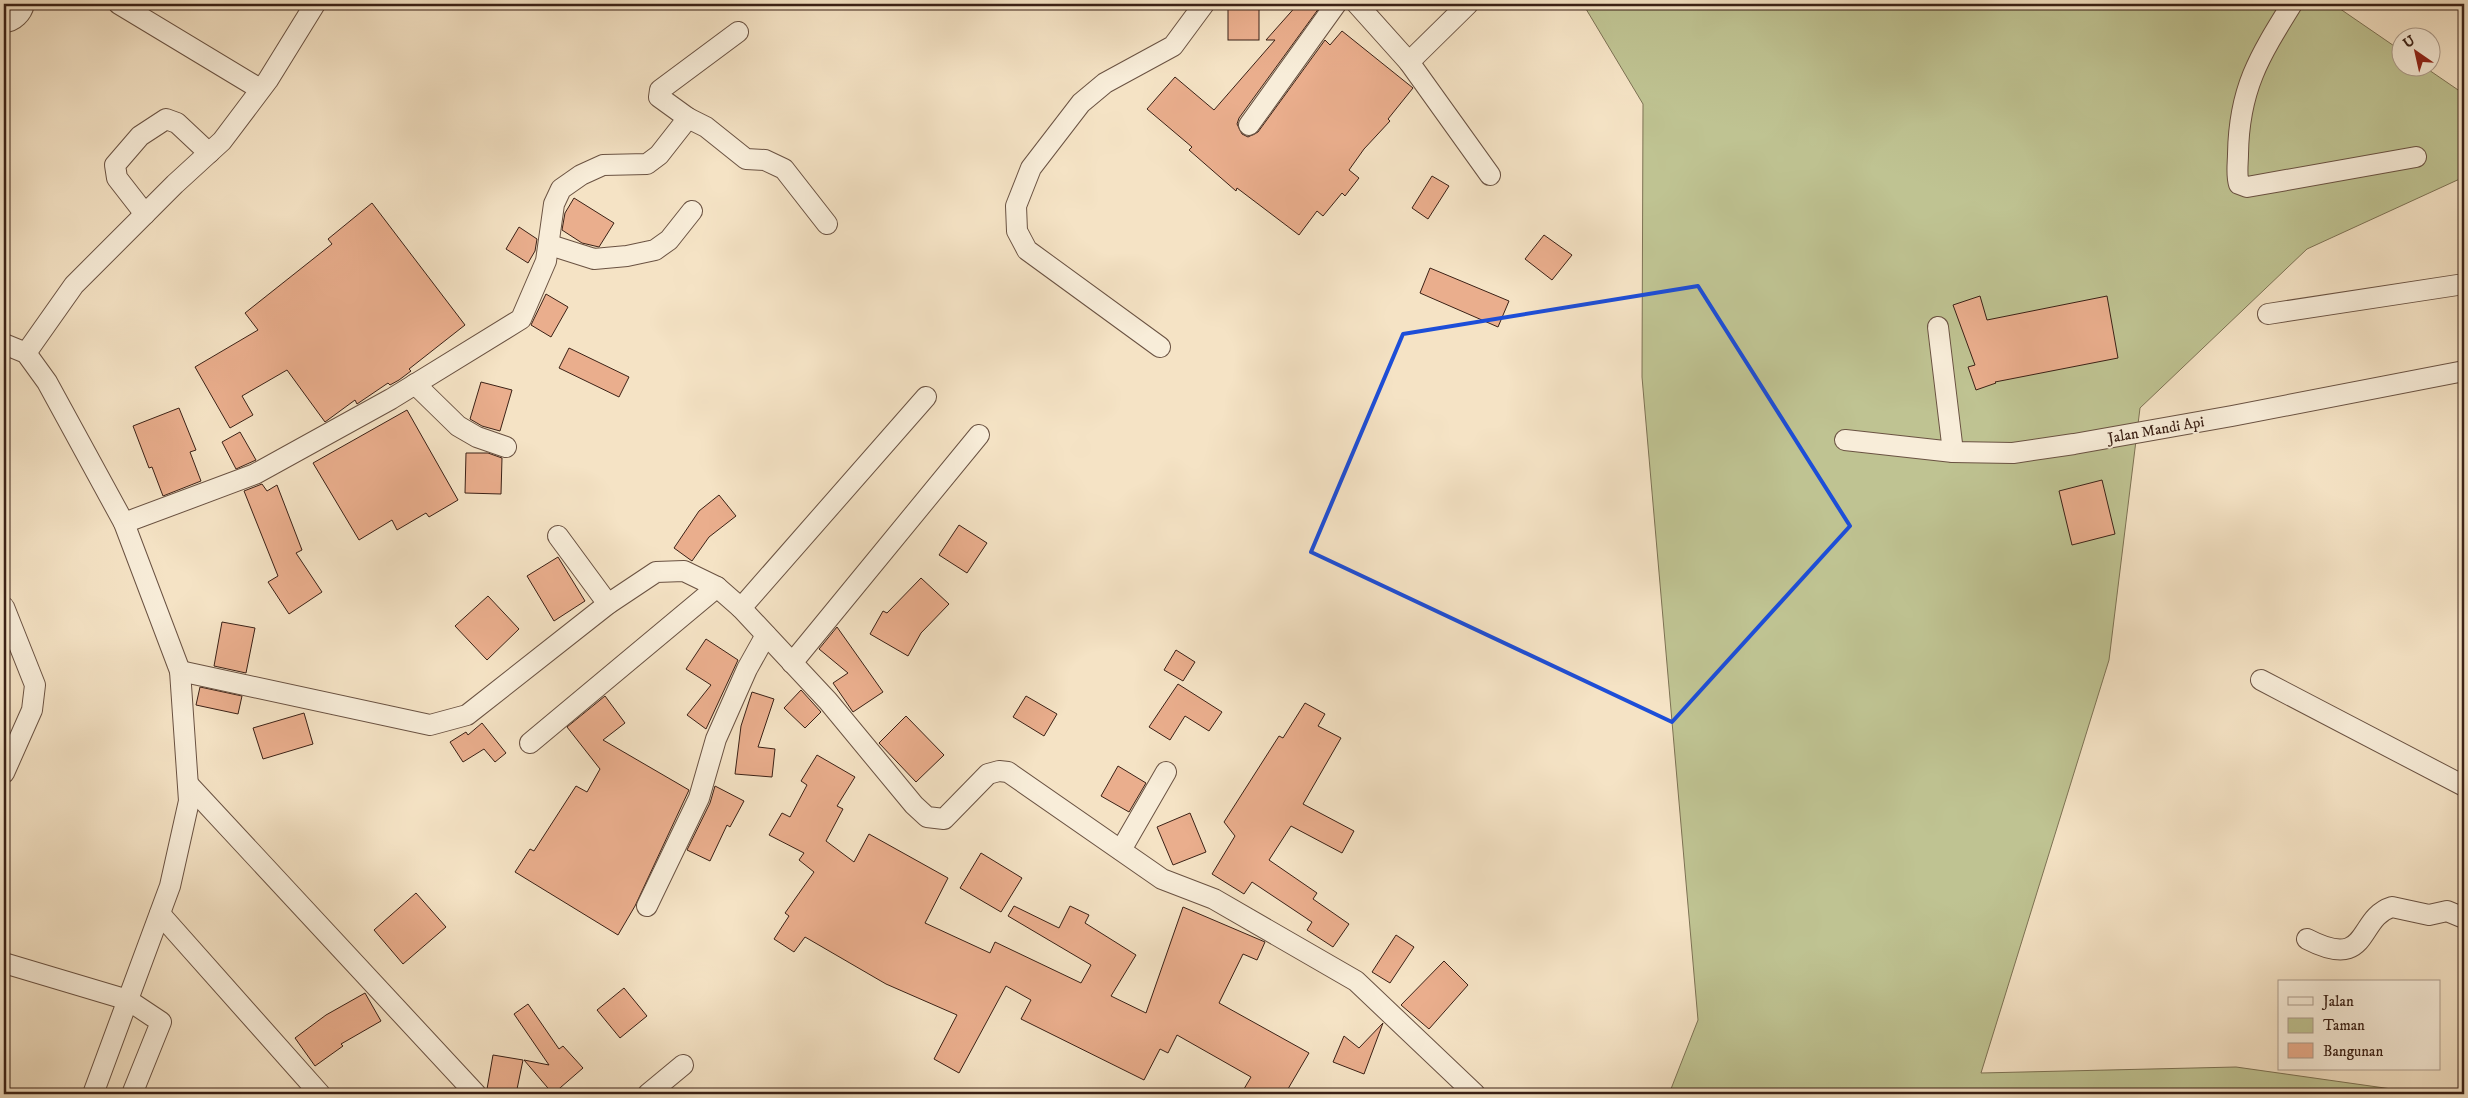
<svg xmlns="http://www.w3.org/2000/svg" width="2468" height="1098" viewBox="0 0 2468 1098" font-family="'IM FELL DW Pica',serif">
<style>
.green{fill:#bfc392;stroke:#7d7254}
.building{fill:#eaae8d;stroke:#3b2116}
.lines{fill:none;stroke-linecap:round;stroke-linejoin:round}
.minor-casing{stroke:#6a5242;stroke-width:22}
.minor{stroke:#f8edd9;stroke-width:20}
.marked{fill:none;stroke:#1d4ed8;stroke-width:4;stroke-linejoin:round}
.labels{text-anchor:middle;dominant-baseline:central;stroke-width:4;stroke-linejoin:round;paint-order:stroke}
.street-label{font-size:15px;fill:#3b2116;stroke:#f8edd9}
</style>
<rect width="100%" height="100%" fill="#f5e3c5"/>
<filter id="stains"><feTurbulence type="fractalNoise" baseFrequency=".004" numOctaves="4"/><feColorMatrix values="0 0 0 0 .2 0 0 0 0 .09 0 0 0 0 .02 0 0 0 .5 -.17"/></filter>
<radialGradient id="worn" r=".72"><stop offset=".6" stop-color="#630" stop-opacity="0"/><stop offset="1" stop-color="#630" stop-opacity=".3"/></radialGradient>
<!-- green -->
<polygon class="green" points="1583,4 2333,4 2400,50 2400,68 2426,68 2464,94 2464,177 2307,249 2140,408 2109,660 1981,1073 2236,1067 2427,1094 1669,1094 1698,1020 1642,377 1643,104"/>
<!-- building -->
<g class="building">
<rect x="1228" y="4" width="31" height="36"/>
<polygon points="1298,4 1322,4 1239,118 1237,124 1242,134 1248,137 1258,132 1325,40 1330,45 1342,31 1413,88 1388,119 1390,121 1364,149 1349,170 1359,178 1345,196 1342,193 1323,216 1317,211 1299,235 1237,188 1236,191 1189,150 1192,147 1147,109 1175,77 1214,110 1275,40 1266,40"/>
<polygon points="1432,176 1449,186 1428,219 1412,208"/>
<polygon points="574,198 614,223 599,247 582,243 562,230 565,213"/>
<polygon points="372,203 465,325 409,369 411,371 399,380 390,385 388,383 357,404 355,400 325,422 287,370 242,396 253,415 230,428 195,367 258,330 245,313 332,244 328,239"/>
<polygon points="519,227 537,239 535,251 528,263 506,249"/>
<polygon points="1544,235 1572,255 1552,280 1525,259"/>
<polygon points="1430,268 1509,301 1498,327 1420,293"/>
<polygon points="546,294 568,307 551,337 531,325"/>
<polygon points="1980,296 1987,320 2107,296 2118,358 1995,382 1996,383 1976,390 1968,367 1975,365 1953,305"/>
<polygon points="569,348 629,377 619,397 559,368"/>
<polygon points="481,382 512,390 500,431 482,426 470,419"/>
<polygon points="179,408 196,450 190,452 201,481 163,496 152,467 149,468 133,426"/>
<polygon points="407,410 458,500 429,517 426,513 397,530 392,520 359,540 313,463"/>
<polygon points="240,432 256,460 236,469 222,442"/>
<polygon points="466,453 488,453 502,458 501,494 465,493"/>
<polygon points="2102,480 2115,534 2072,545 2059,491"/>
<polygon points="262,484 267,491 277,485 302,550 296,553 322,592 289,614 268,582 278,576 244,491"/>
<polygon points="719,495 736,516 709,537 692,561 674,548 699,511"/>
<polygon points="959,525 987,543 967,573 939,555"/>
<polygon points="558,557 585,601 554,621 527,576"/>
<polygon points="921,578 949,604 921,633 908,656 870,634 883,611 887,613"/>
<polygon points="488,596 519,629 487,660 455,626"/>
<polygon points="222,622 255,628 246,673 214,666"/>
<polygon points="837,627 883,692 853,712 833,683 848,673 819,649"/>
<polygon points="706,639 738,660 706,729 687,715 711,685 686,669"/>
<polygon points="1176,650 1195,662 1183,681 1164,670"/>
<polygon points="1178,684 1222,712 1209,731 1185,716 1170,740 1149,727"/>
<polygon points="200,687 242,696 238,714 196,705"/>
<polygon points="801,690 821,712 805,728 784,708"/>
<polygon points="752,692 774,699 758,747 775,749 772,777 735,774 741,726"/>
<polygon points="605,696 625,723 603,740 689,790 635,906 618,935 515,872 530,849 534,851 576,786 587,792 600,769 567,727"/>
<polygon points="1026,696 1057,714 1044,736 1013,717"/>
<polygon points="1305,703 1325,714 1318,726 1341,738 1303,804 1354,831 1342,853 1291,826 1269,860 1317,893 1313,899 1349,924 1333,947 1307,930 1312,922 1252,882 1244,894 1212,874 1235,836 1224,822 1279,736 1283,738"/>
<polygon points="304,713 313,744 263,759 253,728"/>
<polygon points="906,716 944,755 916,782 879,743"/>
<polygon points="482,723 506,753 495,762 484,749 463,762 450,742 466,732 468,735"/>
<polygon points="817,755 855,777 837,806 843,809 826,841 854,862 869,834 948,878 925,923 990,953 995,942 1081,983 1091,965 1008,916 1014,906 1059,928 1070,906 1089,915 1085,923 1136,955 1111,996 1146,1013 1183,907 1265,942 1257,960 1243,954 1219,1003 1309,1053 1285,1094 1241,1094 1251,1077 1177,1035 1168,1053 1160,1049 1144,1080 1021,1019 1031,1000 1006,986 959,1073 934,1059 957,1015 886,984 805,937 794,952 774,939 789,916 785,913 814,872 799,860 804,853 769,835 782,813 790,817 807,785 801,781"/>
<polygon points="1118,766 1146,783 1129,812 1101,796"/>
<polygon points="715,786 744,801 730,827 727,825 710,861 687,850 710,803"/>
<polygon points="1190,813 1206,852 1173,865 1157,827"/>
<polygon points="981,853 1022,878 1001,912 960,888"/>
<polygon points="416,893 446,927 403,964 374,930"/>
<polygon points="1396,935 1414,947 1390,983 1372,972"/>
<polygon points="1444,961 1468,985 1429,1029 1401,1005"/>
<polygon points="624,988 647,1016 620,1038 597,1010"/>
<polygon points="365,993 381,1021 341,1044 343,1046 315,1066 295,1038 326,1015"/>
<polygon points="528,1004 559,1049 563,1046 583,1068 553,1094 524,1060 549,1065 514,1014"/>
<polygon points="1383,1023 1364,1074 1333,1062 1344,1036 1359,1048"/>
<polygon points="493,1055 523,1060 516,1094 487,1089"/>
</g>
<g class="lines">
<!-- minor casing -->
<g class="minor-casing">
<g id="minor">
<polyline points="119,4 260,89"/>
<polyline points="1357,4 1409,62 1490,175"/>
<path d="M2292 4C2259 57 2239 89 2238 154 2238 163 2236 175 2239 184L2247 187 2416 157"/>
<path d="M4 22C14 22 22 13 24 4"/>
<polyline points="1409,62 1468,4"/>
<polyline points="688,118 706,127 746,159 765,160 784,169 827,224"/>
<polyline points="1249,125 1336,4"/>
<polyline points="145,214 117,178 115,165 140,136 166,119 177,123 209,153"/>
<polyline points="550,245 594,259 627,256 655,250 669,240 692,211"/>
<polyline points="2268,314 2464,284"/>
<polyline points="1938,327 1953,452"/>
<polyline points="4,344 26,353 47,382 124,523 180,671 189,801 170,886 93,1094"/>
<polyline points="1160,347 1027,250 1017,231 1016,206 1031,168 1081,103 1105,83 1173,46 1204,4"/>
<polyline points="26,353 74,285 175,184 222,141 268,80 315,4"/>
<polyline points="415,384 458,426 477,437 506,447"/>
<polyline points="1845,440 1953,452 2013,453 2074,444 2232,416 2464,371"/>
<polyline points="124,523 255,474 391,399 521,319 546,261 554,204 561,189 581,175 603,165 647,164 659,155 688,118 659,97 660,90 738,32"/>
<polyline points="558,536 608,604"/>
<polyline points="4,607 35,685 32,710 4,773"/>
<polyline points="741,608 926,397"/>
<polyline points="792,663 979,435"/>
<polyline points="180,671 430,725 467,715 608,604 656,572 684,571 717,587 741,608 828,701 914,805 927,817 944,819 988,774 999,771 1008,772 1162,879 1214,899 1356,981 1475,1094"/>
<polyline points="2261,680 2464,786"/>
<polyline points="530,743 717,587"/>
<polyline points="188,784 476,1094"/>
<polyline points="1121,850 1166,772"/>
<polyline points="647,906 699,798 716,739 747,669 766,635"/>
<polyline points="160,914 320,1094"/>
<path d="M2307 939C2371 972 2356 918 2392 907L2429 915 2447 911 2464 918"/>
<polyline points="4,963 128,1000 161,1022 132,1094"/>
<polyline points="648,1094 683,1065"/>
</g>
</g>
<!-- minor -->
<use href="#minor" class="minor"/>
</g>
<!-- marked area -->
<path class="marked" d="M1698 286 1850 526 1672 722 1311 552 1403 334Z"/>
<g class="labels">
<!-- street labels -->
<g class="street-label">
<text transform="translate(2156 430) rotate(-10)">Jalan Mandi Api</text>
</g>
</g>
<!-- margin -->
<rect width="2468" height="1098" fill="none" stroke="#f5e3c5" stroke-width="20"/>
<rect x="5" y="5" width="2458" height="1088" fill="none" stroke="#3b2116" stroke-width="2.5"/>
<rect x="10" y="10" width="2448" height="1078" fill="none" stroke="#3b2116"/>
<!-- legend -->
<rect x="2278" y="980" width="162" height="90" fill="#f8edd9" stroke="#ac9b8b"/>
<rect x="2288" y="997" width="25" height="8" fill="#f8edd9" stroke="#ac9b8b"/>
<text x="2323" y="1006" font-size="15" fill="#3b2116">Jalan</text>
<rect x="2288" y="1018" width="25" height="15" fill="#bfc392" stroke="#ac9b8b"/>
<text x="2323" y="1030" font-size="15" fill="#3b2116">Taman</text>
<rect x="2288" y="1043" width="25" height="15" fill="#eaae8d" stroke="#ac9b8b"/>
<text x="2323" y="1056" font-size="15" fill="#3b2116">Bangunan</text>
<!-- north arrow -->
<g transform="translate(2416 52) rotate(326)"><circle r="24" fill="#f8edd9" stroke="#ac9b8b"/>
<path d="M0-4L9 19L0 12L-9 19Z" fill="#8f2418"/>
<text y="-8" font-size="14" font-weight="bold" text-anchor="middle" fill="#3b2116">U</text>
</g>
<rect width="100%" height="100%" filter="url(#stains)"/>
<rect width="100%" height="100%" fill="url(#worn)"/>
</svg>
